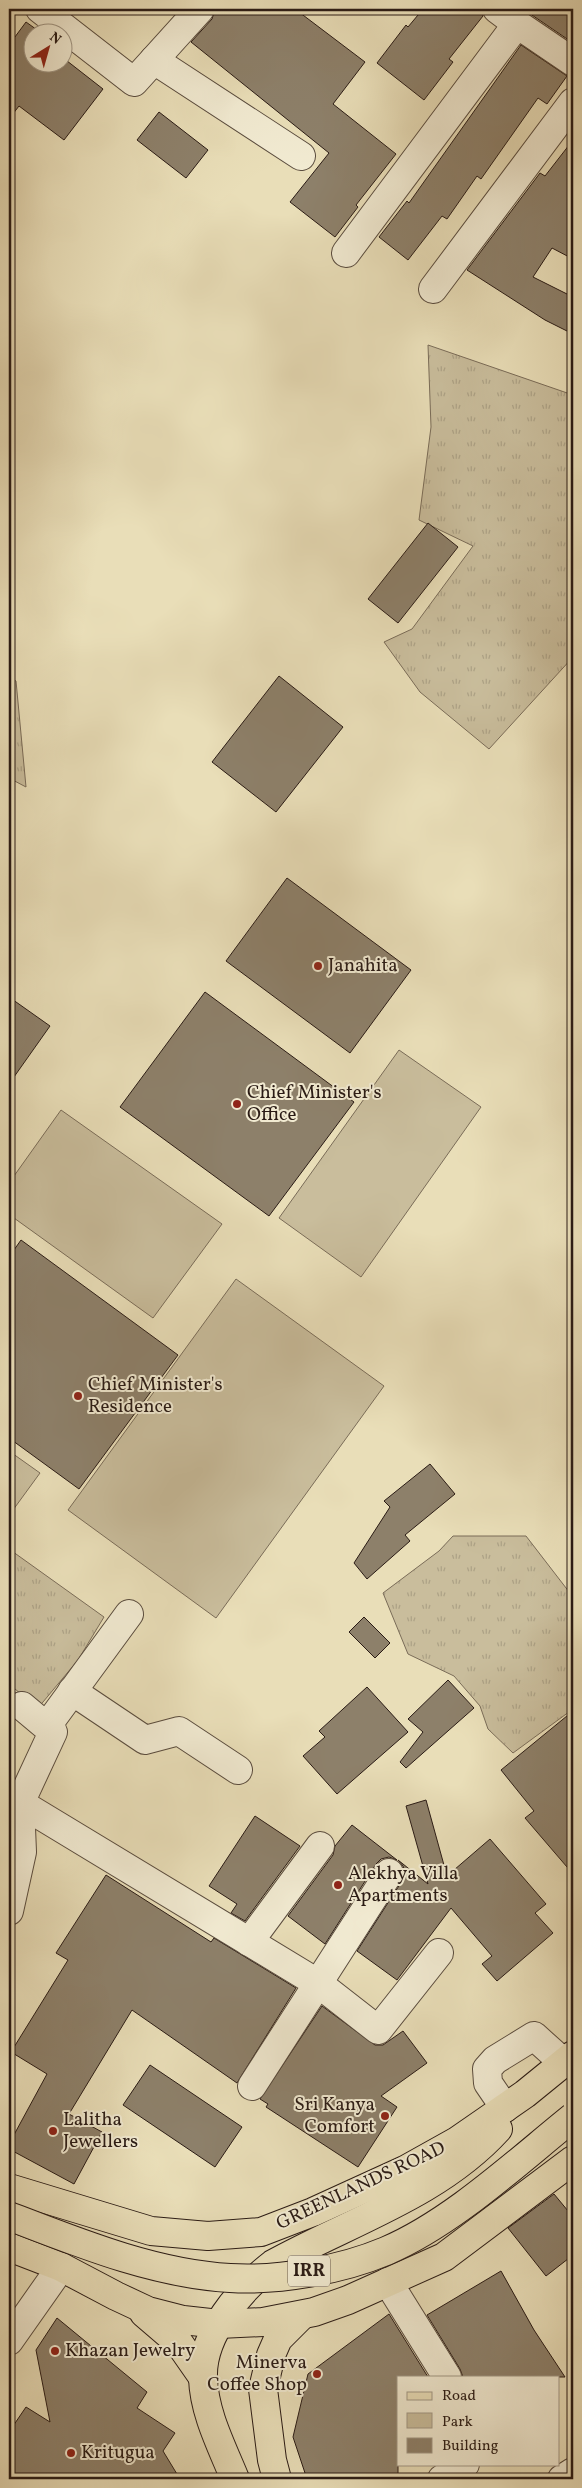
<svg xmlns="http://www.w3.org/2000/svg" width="582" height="2488" viewBox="0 0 582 2488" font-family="Vollkorn,serif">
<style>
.grass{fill:url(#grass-tufts);stroke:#7a6c58}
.green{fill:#c9bd9c;stroke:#7a6c58}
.building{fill:#8d806a;stroke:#2a1b15}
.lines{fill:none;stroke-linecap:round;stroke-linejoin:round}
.minor-casing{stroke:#5a4c3e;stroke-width:30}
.major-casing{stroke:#2a1b15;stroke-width:30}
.minor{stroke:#f1ead1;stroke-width:28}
.major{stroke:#e9deb8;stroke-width:28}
.major-bridge-casing{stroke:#2a1b15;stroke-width:30;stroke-linecap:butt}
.major-bridge{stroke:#e9deb8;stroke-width:28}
.poi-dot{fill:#8f2418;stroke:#f1ead1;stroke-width:2}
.labels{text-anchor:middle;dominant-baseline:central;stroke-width:4;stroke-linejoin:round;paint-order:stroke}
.shield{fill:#f1ead1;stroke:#66594d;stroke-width:1}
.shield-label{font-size:18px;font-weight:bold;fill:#2a1b15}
.poi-label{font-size:19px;fill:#2a1b15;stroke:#f1ead1;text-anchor:start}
.street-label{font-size:19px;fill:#2a1b15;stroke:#f1ead1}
</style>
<defs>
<pattern id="grass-tufts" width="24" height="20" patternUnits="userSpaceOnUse" patternTransform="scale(1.25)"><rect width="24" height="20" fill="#c9bd9c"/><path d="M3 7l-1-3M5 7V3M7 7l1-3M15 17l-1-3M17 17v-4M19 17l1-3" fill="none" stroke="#ada286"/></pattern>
</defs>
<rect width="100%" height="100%" fill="#e9deb8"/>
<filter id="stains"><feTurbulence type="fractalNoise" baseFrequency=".004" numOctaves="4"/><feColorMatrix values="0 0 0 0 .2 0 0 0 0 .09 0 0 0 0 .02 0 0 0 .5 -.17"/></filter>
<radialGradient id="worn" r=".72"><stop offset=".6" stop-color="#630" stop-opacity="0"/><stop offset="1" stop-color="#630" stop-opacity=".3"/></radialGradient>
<!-- grass -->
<g class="grass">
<polygon points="428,345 573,395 573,657 489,749 420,692 384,642 412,629 473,546 419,520 431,427"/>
<polygon points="9,677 16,681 26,787 9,778"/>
<polygon points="453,1536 526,1536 573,1597 573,1709 513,1753 488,1729 480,1706 454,1676 408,1654 383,1593 439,1551"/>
<polygon points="9,1549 104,1617 78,1660 38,1708 9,1684"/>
</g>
<!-- green -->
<g class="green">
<polygon points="399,1050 481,1107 361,1277 279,1218"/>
<polygon points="61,1110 222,1224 153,1318 14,1218 9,1225 9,1183"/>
<polygon points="236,1279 384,1386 216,1618 68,1510"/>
<polygon points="9,1451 40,1473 13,1510 9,1507"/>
</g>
<!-- building -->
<g class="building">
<polygon points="215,9 295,9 365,62 333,104 396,154 356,205 358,207 335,237 290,202 329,153 191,42 212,19"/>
<polygon points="423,9 482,9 483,16 449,59 453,62 424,100 377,63 406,25 408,27"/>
<polygon points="523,9 573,9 573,43 526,11"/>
<polygon points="26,22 40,32 32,32 32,62 62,62 62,57 103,89 64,140 19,106 9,119 9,45"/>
<polygon points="521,45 567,76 547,104 538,98 481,179 477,176 447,219 442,216 408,260 379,237 407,201 409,203"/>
<polygon points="159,112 208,150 186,178 137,140"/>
<polygon points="573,140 573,259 552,248 533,277 573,297 573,334 545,320 467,270 540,173 545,176"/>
<polygon points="428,523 458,547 398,623 368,599"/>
<polygon points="279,676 343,727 276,812 212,762"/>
<polygon points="287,878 411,970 350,1053 226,961"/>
<polygon points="205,992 354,1102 269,1216 120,1107"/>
<polygon points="9,997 50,1026 9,1084"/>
<polygon points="21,1240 178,1355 79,1489 9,1438 9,1257"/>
<polygon points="430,1464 455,1494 405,1535 410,1541 367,1579 354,1563 390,1507 384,1501"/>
<polygon points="364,1617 390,1643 375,1658 349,1632"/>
<polygon points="448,1680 474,1708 406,1768 400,1762 423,1732 408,1719"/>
<polygon points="367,1687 408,1732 337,1794 303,1756 325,1737 319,1731"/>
<polygon points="573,1711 573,1874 525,1818 534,1811 501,1770"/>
<polygon points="426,1800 447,1876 490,1839 546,1904 535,1913 553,1933 497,1981 482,1964 492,1956 451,1908 397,1980 357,1951 402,1881 405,1873 403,1866 398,1860 428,1884 406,1806"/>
<polygon points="255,1816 300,1846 245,1921 231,1913 237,1904 209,1886"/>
<polygon points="352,1825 397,1860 389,1857 381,1859 376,1864 325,1944 288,1916 333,1855 335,1846"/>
<polygon points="106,1875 211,1942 214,1938 296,1988 237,2083 132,2010 69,2114 102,2132 74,2184 9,2149 9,2144 47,2074 11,2052 68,1960 56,1953"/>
<polygon points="322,2006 375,2045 383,2045 403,2031 427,2063 381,2096 397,2107 358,2167 266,2107 268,2104 260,2099"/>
<polygon points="150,2065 242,2127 215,2167 123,2105"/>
<polygon points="554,2194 573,2217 573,2255 546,2276 508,2228"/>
<polygon points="501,2271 534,2330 565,2377 463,2377 460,2369 427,2315"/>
<polygon points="389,2314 428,2377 398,2377 398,2479 307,2479 293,2437 308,2374"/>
<polygon points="57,2318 147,2392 137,2408 175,2433 163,2451 180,2479 9,2479 9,2432 26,2407 50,2422 36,2350"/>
</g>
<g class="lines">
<!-- minor casing -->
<g class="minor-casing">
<g id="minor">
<polyline points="40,9 134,82 200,9"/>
<polyline points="497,9 517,24"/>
<polyline points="154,60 301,156"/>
<polyline points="346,253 517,24 573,62"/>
<polyline points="433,289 573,102"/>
<polyline points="72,1691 145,1740 179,1731 238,1770"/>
<polyline points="47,1726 129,1614"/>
<polyline points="20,1803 319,1984 378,2030 439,1953"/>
<polyline points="9,1911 22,1852 20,1803 53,1732 22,1706"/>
<polyline points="249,1942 320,1846"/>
<polyline points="252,2086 389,1873"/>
<polyline points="505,2108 488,2083 487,2069 495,2060 534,2036 564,2063"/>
<polyline points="388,2282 447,2377"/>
<polyline points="9,2341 61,2267"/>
<polyline points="442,2479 465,2464"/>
<polyline points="562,2479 573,2472"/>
</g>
</g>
<!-- major casing -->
<g class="major-casing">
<g id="major">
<polyline points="9,2188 151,2231 208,2236 261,2232 313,2212 405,2170 457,2141 525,2094 573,2055"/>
<polyline points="9,2247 61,2267 116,2296 148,2311 183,2320 219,2324 263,2322 314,2312 348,2300 444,2257 573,2160"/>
<polyline points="144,2313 179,2343 202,2376"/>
<path d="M235 2479C222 2447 204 2413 203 2378 201 2334 241 2289 273 2264 349 2222 438 2195 498 2129"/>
<polyline points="277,2479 272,2460 263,2389 271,2355 278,2339 301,2316"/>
</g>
</g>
<!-- minor -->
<use href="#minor" class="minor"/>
<!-- major -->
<use href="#major" class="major"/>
<!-- major-bridge casing -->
<g class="major-bridge-casing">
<path id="major-bridge" d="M9 2216C79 2243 155 2274 230 2278 279 2281 341 2270 386 2251 452 2223 517 2162 573 2117"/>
</g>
<!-- major-bridge -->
<use href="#major-bridge" class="major-bridge"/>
</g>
<!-- markers -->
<g class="poi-dot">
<circle cx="318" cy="966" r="5"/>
<circle cx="237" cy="1104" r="5"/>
<circle cx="78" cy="1396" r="5"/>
<circle cx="338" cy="1885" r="5"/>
<circle cx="385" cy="2116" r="5"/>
<circle cx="53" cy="2131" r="5"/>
<circle cx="55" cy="2351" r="5"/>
<circle cx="317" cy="2374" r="5"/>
<circle cx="71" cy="2453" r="5"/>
</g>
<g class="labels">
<!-- shield labels -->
<rect class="shield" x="288" y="2255.5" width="42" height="31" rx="4"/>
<g class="shield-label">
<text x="309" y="2271">IRR</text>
</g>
<!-- poi labels -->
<g class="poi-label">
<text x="328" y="966">Janahita</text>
<text x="247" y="1093">Chief Minister's<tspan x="247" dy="22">Office</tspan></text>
<text x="88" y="1385">Chief Minister's<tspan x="88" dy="22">Residence</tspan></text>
<text x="348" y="1874">Alekhya Villa<tspan x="348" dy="22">Apartments</tspan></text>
<text x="375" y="2105" text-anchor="end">Sri Kanya<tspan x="375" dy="22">Comfort</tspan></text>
<text x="63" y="2120">Lalitha<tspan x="63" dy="22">Jewellers</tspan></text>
<text x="65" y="2351">Khazan Jewelry</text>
<text x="307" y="2363" text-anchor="end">Minerva<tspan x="307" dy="22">Coffee Shop</tspan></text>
<text x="81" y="2453">Kritugua</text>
</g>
<!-- street labels -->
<g class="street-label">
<text transform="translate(361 2186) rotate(-25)">GREENLANDS ROAD</text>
</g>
</g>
<!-- margin -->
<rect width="582" height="2488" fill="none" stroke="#e9deb8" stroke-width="30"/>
<rect x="10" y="10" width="562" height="2468" fill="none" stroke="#2a1b15" stroke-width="2.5"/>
<rect x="15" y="15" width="552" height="2458" fill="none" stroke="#2a1b15"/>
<!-- legend -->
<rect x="397" y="2376" width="162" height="90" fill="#f1ead1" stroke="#a19786"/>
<rect x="407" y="2392" width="25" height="8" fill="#e9deb8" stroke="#a19786"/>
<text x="442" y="2400" font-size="15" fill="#2a1b15">Road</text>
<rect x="407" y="2413" width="25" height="15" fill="#c9bd9c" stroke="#a19786"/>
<text x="442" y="2426" font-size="15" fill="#2a1b15">Park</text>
<rect x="407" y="2438" width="25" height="15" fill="#8d806a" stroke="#a19786"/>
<text x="442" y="2450" font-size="15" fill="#2a1b15">Building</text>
<!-- north arrow -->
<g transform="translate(48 48) rotate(37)"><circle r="24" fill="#f1ead1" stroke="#a19786"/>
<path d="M0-4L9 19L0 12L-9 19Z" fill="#8f2418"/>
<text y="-8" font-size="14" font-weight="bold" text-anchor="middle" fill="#2a1b15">N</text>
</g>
<rect width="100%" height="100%" filter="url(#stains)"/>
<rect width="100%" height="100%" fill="url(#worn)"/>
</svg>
